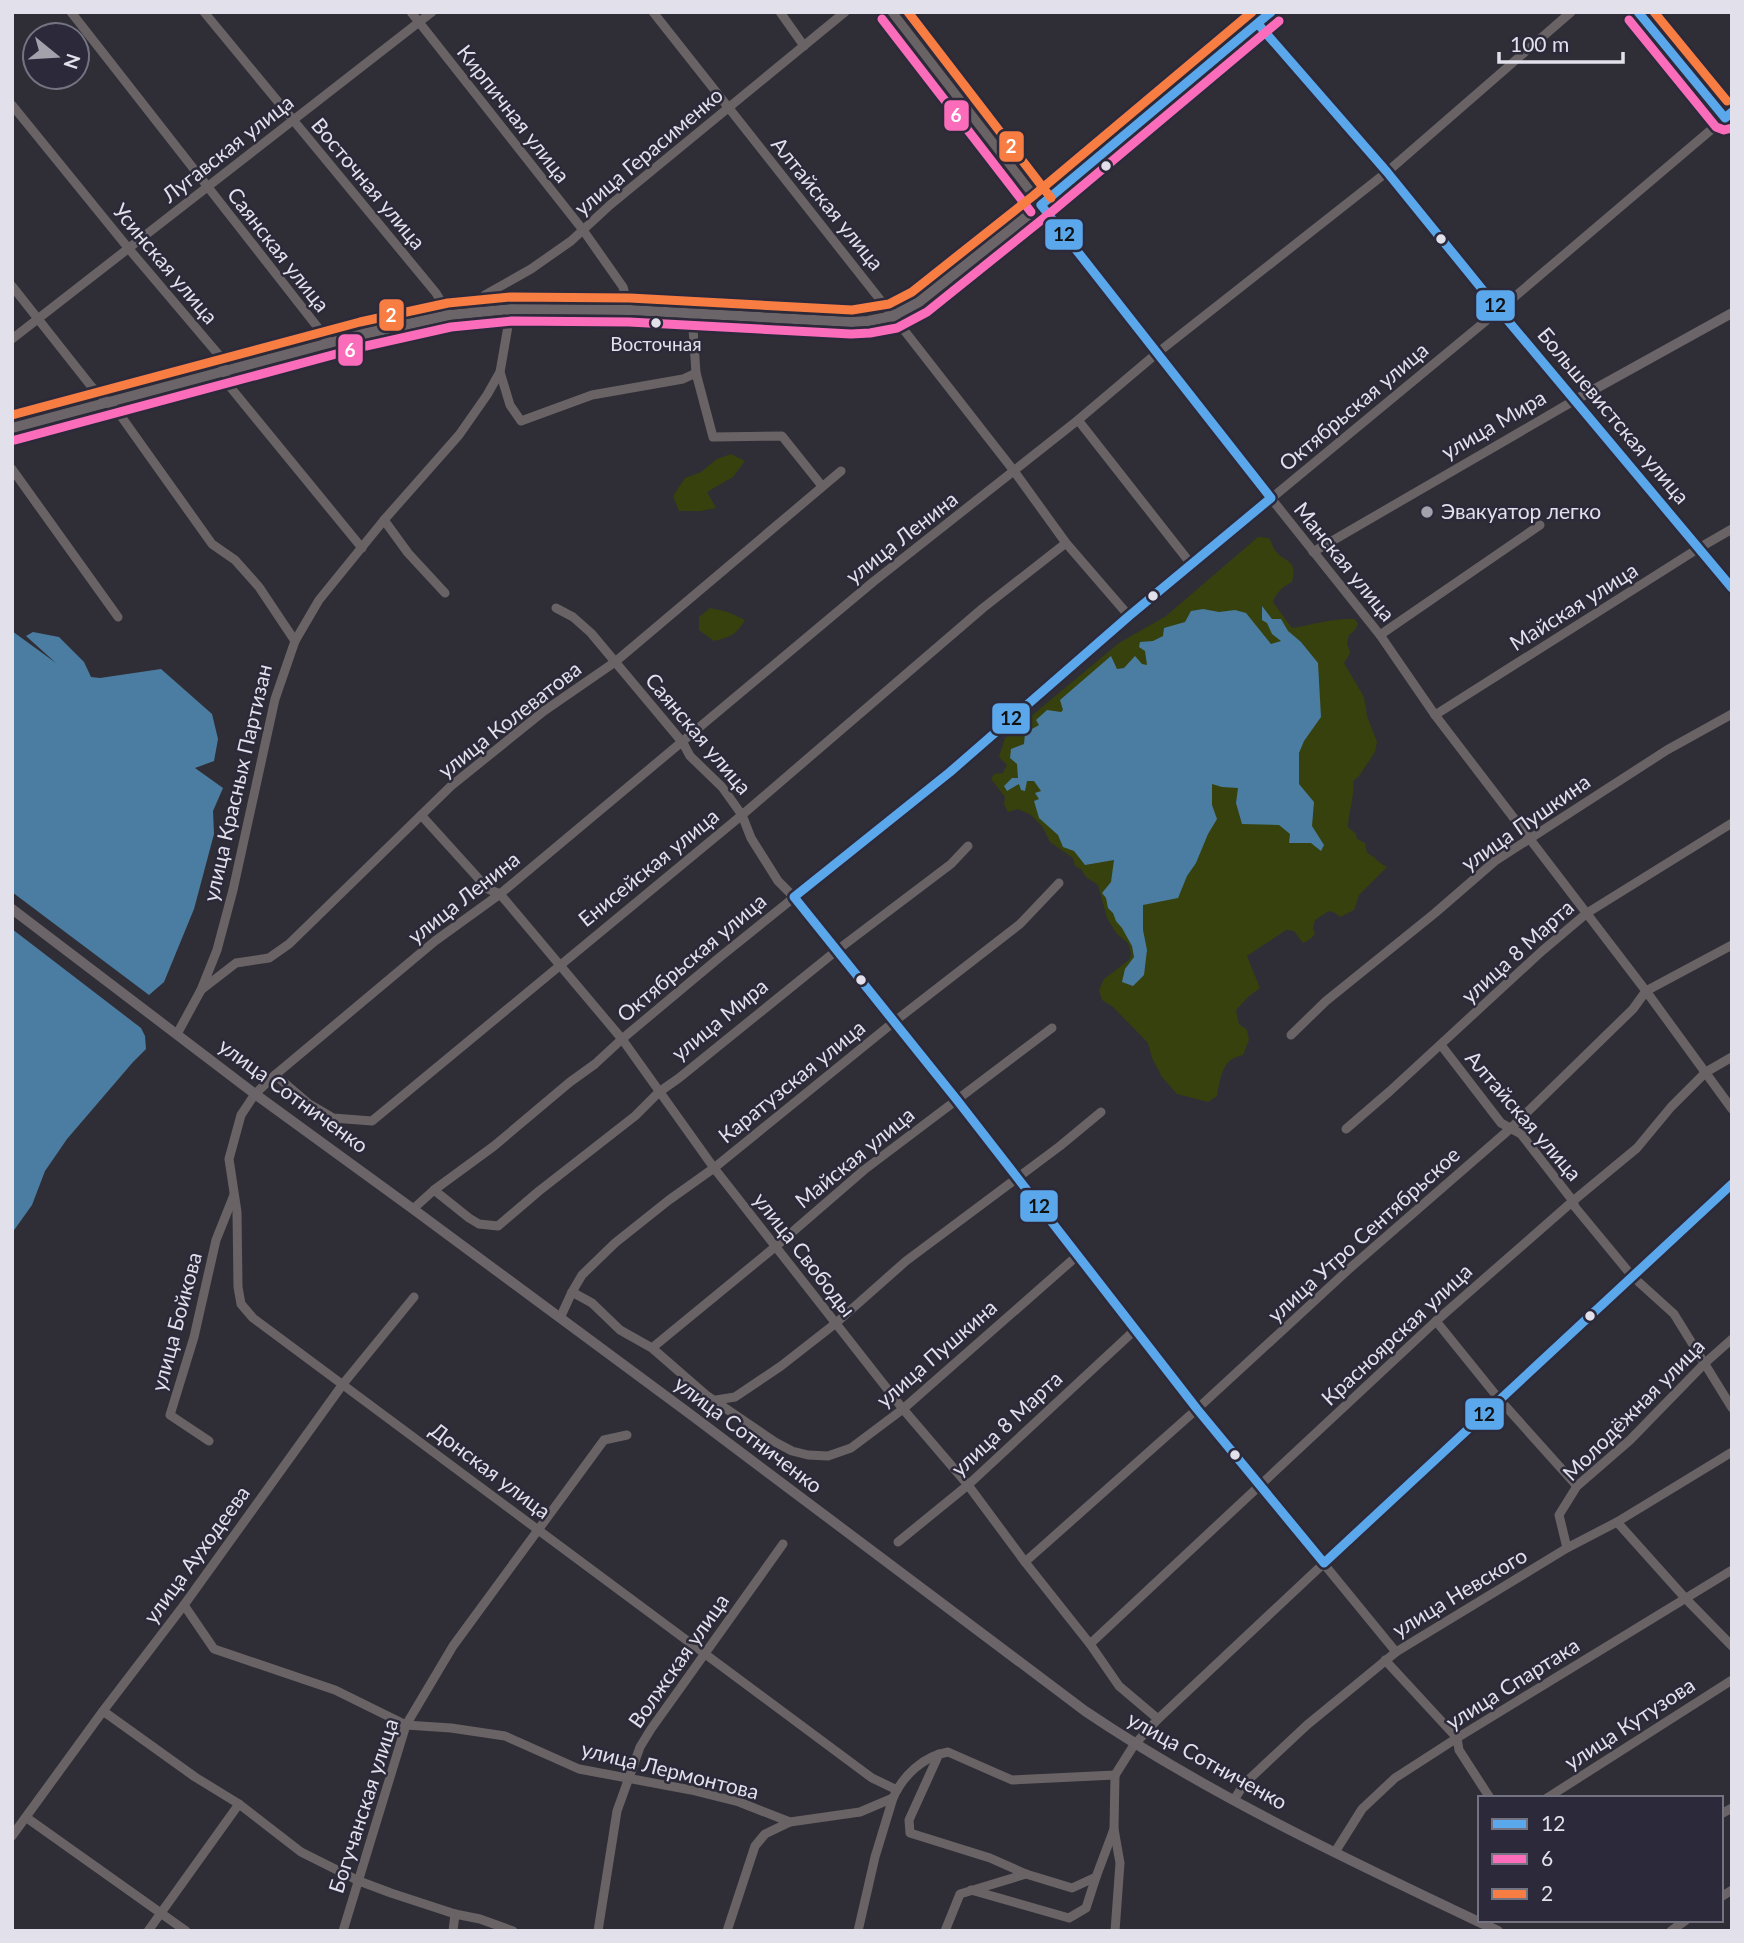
<svg xmlns="http://www.w3.org/2000/svg" width="1744" height="1943" viewBox="0 0 1744 1943" font-family="Lato,sans-serif">
	<rect width="100%" height="100%" fill="#2f2e36"/>
	<g fill="#36410e">
		<path d="M 731,454 L 745,461 L 733,477 L 707,492 L 716,508 L 701,511 L 679,511 L 673,496 L 685,478 L 701,472 L 717,459 Z"/>
		<path d="M 1258,537 L 1269,538 C 1272,542 1272,545 1274,549 C 1283,563 1299,558 1292,582 C 1282,587 1277,592 1273,602 L 1292,628 C 1314,624 1333,618 1355,619 L 1358,624 L 1355,630 L 1349,635 L 1347,643 L 1350,653 L 1344,663 L 1364,697 L 1367,716 L 1377,742 L 1375,752 L 1359,776 L 1353,781 C 1355,798 1348,811 1348,827 L 1356,834 L 1357,839 L 1365,843 L 1367,853 C 1376,857 1377,862 1387,867 L 1359,895 L 1354,910 L 1340,917 L 1335,913 L 1329,911 L 1315,920 L 1313,928 L 1315,934 L 1310,939 L 1303,943 L 1294,931 L 1286,930 L 1247,956 L 1260,988 L 1248,997 L 1236,1010 L 1239,1024 L 1247,1030 L 1249,1040 L 1243,1055 C 1239,1056 1235,1057 1232,1059 C 1221,1066 1219,1085 1217,1096 L 1208,1102 L 1177,1094 L 1162,1077 L 1152,1058 L 1148,1043 L 1113,1007 L 1102,1000 L 1099,990 L 1104,979 L 1129,960 L 1131,953 L 1128,943 L 1117,934 L 1107,918 L 1098,885 L 1086,877 L 1081,869 L 1075,866 L 1073,858 L 1050,842 L 1042,826 L 1031,815 L 1018,809 L 1008,812 L 1004,804 L 1005,797 L 991,779 L 994,774 L 1003,773 L 1007,765 L 999,757 L 1005,738 L 1119,643 L 1166,616 Z"/>
		<path d="M 710,608 L 728,612 L 745,620 C 736,635 730,637 714,641 L 699,630 L 699,617 Z"/>
	</g>
	<g fill="#4b7da2">
		<path d="M 1262,606 L 1272,619 L 1281,619 L 1288,631 L 1301,642 L 1318,663 L 1321,717 L 1304,741 L 1299,753 L 1299,784 L 1314,802 L 1312,826 L 1324,845 L 1321,851 L 1311,843 L 1289,843 L 1290,834 L 1279,825 L 1242,824 L 1236,803 L 1238,788 L 1222,787 L 1212,784 L 1212,805 L 1217,819 L 1208,834 L 1196,863 L 1187,876 L 1178,898 L 1143,905 L 1143,930 L 1147,950 L 1144,975 L 1133,986 L 1122,982 L 1125,969 L 1134,957 L 1132,946 L 1122,928 L 1116,921 L 1113,913 L 1108,908 L 1106,898 L 1102,893 L 1111,882 L 1114,860 L 1085,865 L 1074,851 L 1063,847 L 1058,835 L 1039,818 L 1034,801 L 1039,799 L 1035,793 L 1041,791 L 1034,781 L 1027,781 L 1025,791 L 1021,790 L 1019,784 L 1007,791 L 1004,786 L 1012,778 L 1018,778 L 1017,764 L 1010,758 L 1011,749 L 1024,744 L 1025,733 L 1039,725 L 1036,720 L 1047,710 L 1061,712 L 1063,710 L 1060,700 L 1111,656 L 1117,669 L 1124,668 L 1135,656 L 1142,664 L 1147,665 L 1145,651 L 1139,647 L 1140,642 L 1153,641 L 1163,636 L 1164,628 L 1185,622 L 1191,611 L 1203,609 L 1219,612 L 1235,610 L 1246,613 L 1271,644 L 1281,641 L 1272,634 L 1267,623 L 1262,620 Z"/>
		<path d="M 12,631 L 56,663 L 26,636 L 33,632 L 59,637 L 84,662 L 91,677 L 100,678 L 161,669 L 212,714 L 218,739 L 214,761 L 195,768 L 223,788 L 213,811 L 214,834 L 194,909 L 164,982 L 149,995 L 12,892 Z"/>
		<path d="M 12,929 L 141,1028 L 145,1036 L 146,1049 L 133,1062 L 67,1139 L 45,1171 L 32,1205 L 12,1233 Z"/>
	</g>
	<g fill="none" stroke-linecap="round" stroke-linejoin="round">
		<g stroke="#6a6366" stroke-width="9">
			<path d="M 71,12 L 330,343"/>
			<path d="M 204,12 L 436,293 L 449,315"/>
			<path d="M 411,12 L 583,230 L 623,287 L 629,310"/>
			<path d="M 653,12 L 893,316 L 1014,471 L 1066,543 L 1129,616"/>
			<path d="M 780,12 L 804,46"/>
			<path d="M 892,12 L 1156,354 L 1380,635 L 1435,715 L 1646,991 L 1732,1109"/>
			<path d="M 1638,12 L 1732,126"/>
			<path d="M 12,105 L 129,249 L 218,354 L 231,388 L 362,548"/>
			<path d="M 12,286 L 91,386 L 118,412 L 212,544 L 235,560 L 259,587 L 295,641"/>
			<path d="M 472,312 L 485,295 L 531,269 L 571,241 L 610,205 L 845,12"/>
			<path d="M 692,314 L 696,373 L 713,437 L 782,436 L 822,486"/>
			<path d="M 12,339 L 432,12"/>
			<path d="M 500,372 L 510,405 L 521,421 L 592,395 L 683,379 L 696,373"/>
			<path d="M 1078,420 L 1191,564"/>
			<path d="M 12,469 L 118,617"/>
			<path d="M 384,520 L 408,553 L 445,593"/>
			<path d="M 1313,552 L 1575,400 L 1732,588"/>
			<path d="M 556,608 L 573,617 L 591,633 L 683,743 L 690,756 L 722,787 L 742,815 L 751,838 L 778,881 L 794,897 L 836,951 L 957,1100 L 1197,1409 L 1396,1652"/>
			<path d="M 1380,635 L 1540,525"/>
			<path d="M 1435,715 L 1699,548 L 1732,529"/>
			<path d="M 421,815 L 488,889 L 500,894 L 622,1039 L 714,1168 L 903,1409 L 968,1485 L 1025,1562 L 1090,1644 L 1119,1686 L 1158,1719"/>
			<path d="M 201,990 L 236,963 L 269,958 L 289,944 L 451,786 L 544,711 L 615,662 L 841,471"/>
			<path d="M 177,1034 L 201,990 L 217,950 L 233,890 L 275,699 L 295,641 L 319,600 L 384,520 L 459,435 L 487,395 L 500,372 L 511,309"/>
			<path d="M 1291,1035 L 1326,1001 L 1435,913 L 1495,861 L 1667,750 L 1732,714"/>
			<path d="M 1441,1045 L 1501,1123 L 1521,1134 L 1573,1201 L 1575,1207 L 1632,1276 L 1674,1314 L 1732,1408"/>
			<path d="M 275,1075 L 309,1104 L 333,1118 L 372,1121 L 742,815 L 983,608 L 1066,543"/>
			<path d="M 1346,1129 L 1390,1091 L 1542,951 L 1587,913 L 1732,823"/>
			<path d="M 434,1190 L 469,1218 L 479,1224 L 498,1226 L 539,1191 L 635,1116 L 659,1092 L 679,1078 L 836,951 L 951,864 L 968,846"/>
			<path d="M 413,1209 L 434,1190 L 494,1146 L 570,1082 L 595,1064 L 622,1039 L 720,957 L 950,772 L 1129,616 L 1499,310 L 1732,112"/>
			<path d="M 572,1292 L 592,1303 L 620,1330 L 652,1348 L 706,1395 L 775,1442 L 792,1451 L 808,1455 L 828,1456 L 851,1448 L 903,1409 L 1077,1256"/>
			<path d="M 560,1318 L 572,1292 L 582,1275 L 615,1243 L 669,1200 L 714,1168 L 895,1021 L 1020,924 L 1059,883"/>
			<path d="M 1436,1321 L 1499,1399 L 1577,1486"/>
			<path d="M 652,1348 L 775,1247 L 864,1170 L 1052,1028"/>
			<path d="M 716,1400 L 735,1397 L 781,1366 L 836,1323 L 906,1261 L 1060,1146 L 1101,1112"/>
			<path d="M 209,1441 L 170,1415 L 194,1337 L 216,1240 L 234,1195"/>
			<path d="M 1617,1522 L 1686,1599 L 1732,1646"/>
			<path d="M 898,1542 L 968,1485 L 1136,1329"/>
			<path d="M 1567,1548 L 1559,1515 L 1577,1486 L 1630,1440 L 1705,1363 L 1732,1339"/>
			<path d="M 1025,1562 L 1197,1409 L 1349,1269 L 1511,1128 L 1633,1009 L 1646,991 L 1732,945"/>
			<path d="M 184,1605 L 214,1649 L 335,1690 L 406,1725 L 451,1728 L 505,1736 L 579,1769 L 691,1790 L 739,1802 L 790,1822 L 860,1812 L 893,1798"/>
			<path d="M 1090,1644 L 1436,1321 L 1573,1201 L 1637,1148 L 1671,1107 L 1706,1072 L 1732,1057"/>
			<path d="M 1385,1660 L 1457,1738 L 1459,1750 L 1490,1798"/>
			<path d="M 103,1711 L 195,1777 L 239,1804 L 301,1852 L 359,1881 L 391,1893 L 455,1914 L 480,1919 L 513,1931"/>
			<path d="M 939,1754 L 909,1820 L 910,1833 L 990,1858 L 1026,1874 L 1072,1888 L 1096,1877 L 1114,1829"/>
			<path d="M 1115,1775 L 1114,1829 L 1120,1863 L 1115,1931"/>
			<path d="M 897,1790 L 872,1778 L 253,1318 L 241,1304 L 238,1287 L 237,1212 L 229,1159 L 241,1115 L 255,1094 L 275,1075 L 435,941 L 500,894 L 873,582 L 1078,420 L 1156,354 L 1387,172 L 1571,12"/>
			<path d="M 1547,1798 L 1732,1680"/>
			<path d="M 1234,1800 L 1244,1784 L 1307,1725 L 1396,1652 L 1567,1548 L 1617,1522 L 1732,1452"/>
			<path d="M 1721,1814 L 1732,1808"/>
			<path d="M 27,1818 L 186,1931"/>
			<path d="M 12,1836 L 103,1711 L 184,1605 L 343,1384 L 414,1297"/>
			<path d="M 1335,1852 L 1362,1809 L 1395,1778 L 1457,1738 L 1732,1570"/>
			<path d="M 971,1890 L 1069,1918 L 1086,1908 L 1096,1877"/>
			<path d="M 1721,1897 L 1732,1890"/>
			<path d="M 148,1931 L 239,1804"/>
			<path d="M 343,1931 L 406,1725 L 453,1646 L 604,1440 L 627,1435"/>
			<path d="M 453,1931 L 455,1914"/>
			<path d="M 598,1931 L 617,1811 L 640,1747 L 651,1729 L 783,1544"/>
			<path d="M 727,1931 L 755,1846 L 765,1834 L 790,1822"/>
			<path d="M 858,1931 L 875,1857 L 893,1798 C 903,1775 924,1756 948,1752 L 1012,1780 L 1115,1775 L 1134,1745 L 1158,1719 L 1499,1399 L 1732,1184"/>
			<path d="M 945,1931 L 960,1894 L 1026,1874"/>
			<path d="M 1671,1931 L 1686,1920"/>
		</g>
		<g stroke="#6b6469" stroke-width="10">
			<path d="M 1249,12 L 1387,172 L 1499,310 L 1575,400 L 1732,313"/>
			<path d="M 12,428 L 363,334 L 449,315 L 511,309 L 629,310 L 852,322 L 868,321 L 893,316 L 919,302 L 1041,205 L 1271,12"/>
			<path d="M 12,909 L 255,1094 L 413,1209 L 690,1414 L 1085,1711 C 1214,1798 1357,1864 1498,1931"/>
		</g>
		<g stroke="#2c2a3a" stroke-width="14">
			<g id="bus-1">
				<path d="M 1271,12 L 1041,205 L 1271,498 L 1129,616 L 950,772 L 794,897 L 957,1100 L 1197,1409 L 1324,1563 L 1732,1184"/>
				<path d="M 1638,12 L 1725,118 L 1732,112"/>
				<path d="M 1258,24 L 1387,172 L 1499,310 L 1732,588"/>
			</g>
		</g>
		<g stroke="#2c2a3a" stroke-width="14">
			<g id="bus-2">
				<path d="M 882,19 L 1031,212"/>
				<path d="M 1629,20 L 1716,127 L 1724,130 L 1732,128"/>
				<path d="M 15,440 L 366,346 L 451,327 L 512,321 L 629,322 L 851,334 L 870,333 L 897,328 L 927,312 L 1049,214 L 1279,21"/>
			</g>
		</g>
		<g stroke="#2c2a3a" stroke-width="14">
			<g id="bus-3">
				<path d="M 908,12 L 1051,198"/>
				<path d="M 1654,12 L 1727,101"/>
				<path d="M 12,415 L 360,322 L 448,303 L 511,297 L 630,298 L 852,310 L 889,304 L 912,292 L 1033,196 L 1252,12"/>
			</g>
		</g>
		<use href="#bus-1" stroke="#5aa8eb" stroke-width="9"/>
		<use href="#bus-2" stroke="#fb6dba" stroke-width="9"/>
		<use href="#bus-3" stroke="#f77d43" stroke-width="9"/>
	</g>
	<g fill="#e1e0eb" stroke="#2c2a3a" stroke-width="2.5">
		<circle cx="1106" cy="166" r="6"/>
		<circle cx="1441" cy="239" r="6"/>
		<circle cx="656" cy="323" r="6"/>
		<circle cx="1153" cy="596" r="6"/>
		<circle cx="861" cy="980" r="6"/>
		<circle cx="1590" cy="1316" r="6"/>
		<circle cx="1235" cy="1455" r="6"/>
	</g>
	<circle fill="#a3a2ac" stroke="#2c2a3a" stroke-width="2.5" cx="1427" cy="512" r="7"/>
	<g text-anchor="middle" stroke-width="5" stroke-linejoin="round" paint-order="stroke">
		<g font-size="19" fill="#e1e0eb" stroke="#2c2a3a">
			<text x="656" y="351">Восточная</text>
		</g>
		<g font-size="21" fill="#e1e0eb" stroke="#2c2a3a">
			<text transform="translate(513 114) rotate(52)" y="7">Кирпичная улица</text>
			<text transform="translate(228 149) rotate(-38)" y="7">Лугавская улица</text>
			<text transform="translate(649 152) rotate(-40)" y="7">улица Герасименко</text>
			<text transform="translate(368 184) rotate(50)" y="7">Восточная улица</text>
			<text transform="translate(827 204) rotate(51)" y="7">Алтайская улица</text>
			<text transform="translate(278 250) rotate(52)" y="7">Саянская улица</text>
			<text transform="translate(165 264) rotate(50)" y="7">Усинская улица</text>
			<text transform="translate(1354 407) rotate(-40)" y="7">Октябрьская улица</text>
			<text transform="translate(1613 416) rotate(50)" y="7">Большевистская улица</text>
			<text transform="translate(1494 425) rotate(-30)" y="7">улица Мира</text>
			<text transform="translate(902 538) rotate(-38)" y="7">улица Ленина</text>
			<text transform="translate(1344 562) rotate(51)" y="7">Манская улица</text>
			<text transform="translate(1574 607) rotate(-32)" y="7">Майская улица</text>
			<text transform="translate(510 720) rotate(-38)" y="7">улица Колеватова</text>
			<text transform="translate(698 734) rotate(50)" y="7">Саянская улица</text>
			<text transform="translate(238 783) rotate(-77)" y="7">улица Красных Партизан</text>
			<text transform="translate(1526 823) rotate(-35)" y="7">улица Пушкина</text>
			<text transform="translate(649 868) rotate(-39)" y="7">Енисейская улица</text>
			<text transform="translate(464 898) rotate(-38)" y="7">улица Ленина</text>
			<text transform="translate(1518 952) rotate(-42)" y="7">улица 8 Марта</text>
			<text transform="translate(692 958) rotate(-40)" y="7">Октябрьская улица</text>
			<text transform="translate(720 1020) rotate(-39)" y="7">улица Мира</text>
			<text transform="translate(792 1082) rotate(-39)" y="7">Каратузская улица</text>
			<text transform="translate(293 1096) rotate(36)" y="7">улица Сотниченко</text>
			<text transform="translate(1523 1116) rotate(49)" y="7">Алтайская улица</text>
			<text transform="translate(855 1158) rotate(-39)" y="7">Майская улица</text>
			<text transform="translate(1364 1235) rotate(-42)" y="7">улица Утро Сентябрьское</text>
			<text transform="translate(804 1255) rotate(52)" y="7">улица Свободы</text>
			<text transform="translate(177 1322) rotate(-75)" y="7">улица Бойкова</text>
			<text transform="translate(1397 1335) rotate(-43)" y="7">Красноярская улица</text>
			<text transform="translate(937 1354) rotate(-41)" y="7">улица Пушкина</text>
			<text transform="translate(1634 1410) rotate(-45)" y="7">Молодёжная улица</text>
			<text transform="translate(1007 1424) rotate(-43)" y="7">улица 8 Марта</text>
			<text transform="translate(748 1435) rotate(37)" y="7">улица Сотниченко</text>
			<text transform="translate(490 1471) rotate(37)" y="7">Донская улица</text>
			<text transform="translate(197 1555) rotate(-54)" y="7">улица Ауходеева</text>
			<text transform="translate(1460 1593) rotate(-31)" y="7">улица Невского</text>
			<text transform="translate(679 1661) rotate(-55)" y="7">Волжская улица</text>
			<text transform="translate(1513 1684) rotate(-32)" y="7">улица Спартака</text>
			<text transform="translate(1630 1724) rotate(-33)" y="7">улица Кутузова</text>
			<text transform="translate(1207 1761) rotate(29)" y="7">улица Сотниченко</text>
			<text transform="translate(670 1771) rotate(14)" y="7">улица Лермонтова</text>
			<text transform="translate(364 1806) rotate(-72)" y="7">Богучанская улица</text>
		</g>
		<g font-size="21" fill="#e1e0eb" stroke="#2c2a3a" text-anchor="start">
			<text x="1441" y="519">Эвакуатор легко</text>
		</g>
	</g>
	<g stroke="#2c2a3a" stroke-width="2.5">
		<rect x="943" y="99" width="27" height="33" rx="7" fill="#fb6dba"/>
		<rect x="998" y="130" width="27" height="33" rx="7" fill="#f77d43"/>
		<rect x="1044" y="218" width="40" height="33" rx="7" fill="#5aa8eb"/>
		<rect x="1475" y="289" width="41" height="33" rx="7" fill="#5aa8eb"/>
		<rect x="378" y="298" width="27" height="34" rx="7" fill="#f77d43"/>
		<rect x="337" y="333" width="27" height="34" rx="7" fill="#fb6dba"/>
		<rect x="991" y="702" width="40" height="33" rx="7" fill="#5aa8eb"/>
		<rect x="1019" y="1189" width="40" height="34" rx="7" fill="#5aa8eb"/>
		<rect x="1464" y="1397" width="41" height="34" rx="7" fill="#5aa8eb"/>
	</g>
	<g font-size="19" text-anchor="middle" font-weight="bold" fill="#fff">
		<text x="956" y="122">6</text>
		<text x="1011" y="153">2</text>
		<text x="391" y="322">2</text>
		<text x="350" y="357">6</text>
	</g>
	<g font-size="19" text-anchor="middle" font-weight="bold" fill="#111">
		<text x="1064" y="241">12</text>
		<text x="1495" y="312">12</text>
		<text x="1011" y="725">12</text>
		<text x="1039" y="1213">12</text>
		<text x="1484" y="1421">12</text>
	</g>
	<rect width="1744" height="1943" fill="none" stroke="#e1e0eb" stroke-width="28"/>
	<rect x="1478" y="1796" width="245" height="126" fill="#2c2a3a" stroke="#747381" stroke-width="2"/>
	<rect x="1492" y="1819" width="35" height="10" fill="#5aa8eb" stroke="#747381" stroke-width="2"/>
	<text x="1541" y="1831" font-size="21" fill="#e1e0eb">12</text>
	<rect x="1492" y="1854" width="35" height="10" fill="#fb6dba" stroke="#747381" stroke-width="2"/>
	<text x="1541" y="1866" font-size="21" fill="#e1e0eb">6</text>
	<rect x="1492" y="1889" width="35" height="10" fill="#f77d43" stroke="#747381" stroke-width="2"/>
	<text x="1541" y="1901" font-size="21" fill="#e1e0eb">2</text>
	<g transform="translate(56 56) rotate(108)"><circle r="33" fill="#2c2a3a" stroke="#747381" stroke-width="2"/>
	<path d="M0-5L12 26L0 18L-12 26Z" fill="#a3a2ac"/>
	<text y="-10" font-size="19" font-weight="bold" text-anchor="middle" fill="#e1e0eb">N</text>
	</g>
	<path d="M1499 52v10h124v-10" fill="none" stroke="#e1e0eb" stroke-width="3.5"/>
	<text x="1510" y="52" font-size="21" fill="#e1e0eb" stroke="#2c2a3a" stroke-width="5" paint-order="stroke">100 m</text>
</svg>
